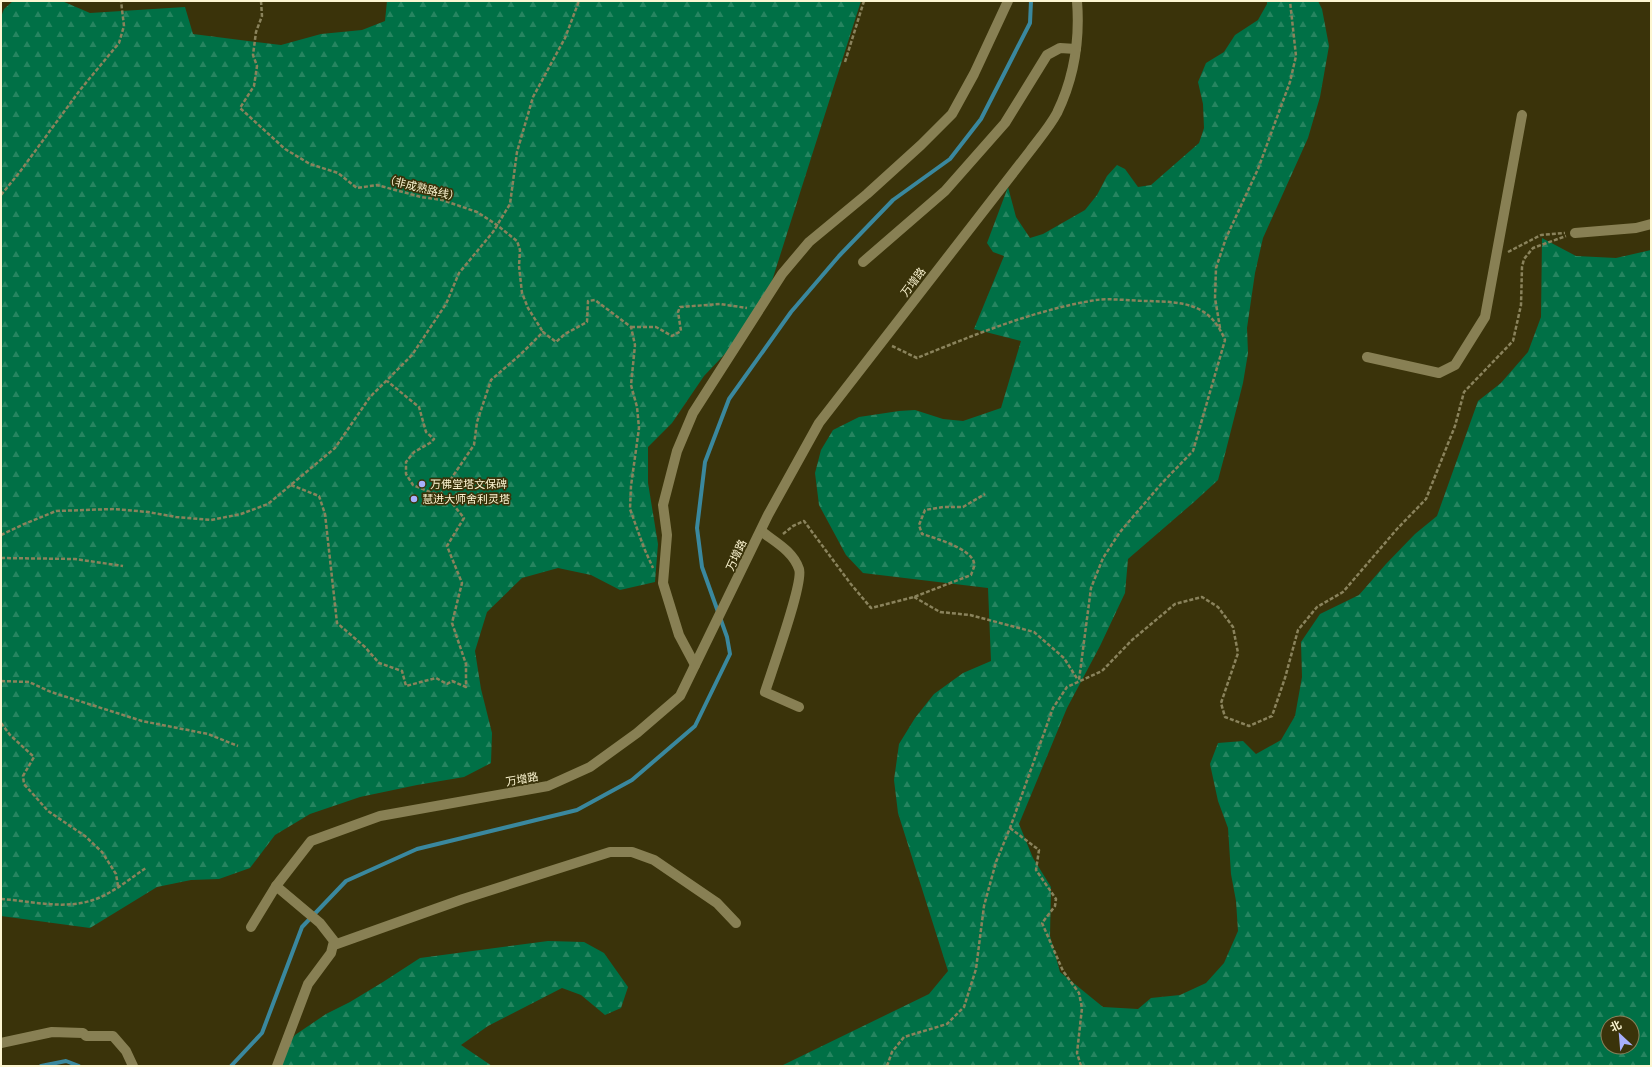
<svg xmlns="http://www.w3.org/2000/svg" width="1652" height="1067" viewBox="0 0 1652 1067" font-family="'IBM Plex Serif','Noto Sans SC',serif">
	<defs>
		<pattern id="forest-firs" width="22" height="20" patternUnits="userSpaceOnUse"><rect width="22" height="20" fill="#007046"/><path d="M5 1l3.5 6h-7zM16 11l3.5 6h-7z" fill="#268560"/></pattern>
	</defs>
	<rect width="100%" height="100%" fill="#3a330a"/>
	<g fill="url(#forest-firs)" fill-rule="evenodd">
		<path d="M 13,1 L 62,1 L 90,13 L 185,7 L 193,34 L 281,45 L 321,34 L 362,30 L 385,21 L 387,1 L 861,1 L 771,284 L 740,338 L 704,376 L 672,423 L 648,447 L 648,483 L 658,544 L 655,582 L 620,590 L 591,575 L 558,568 L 522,578 L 487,612 L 475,651 L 481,689 L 492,733 L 491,763 L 464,777 L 417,785 L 360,797 L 310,814 L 275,835 L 250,868 L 219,879 L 191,880 L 157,887 L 90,928 L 1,916 L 1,17 L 4,9 Z"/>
		<path d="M 1267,1 L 1318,1 L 1322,9 L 1329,46 L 1320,97 L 1308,138 L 1263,238 L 1255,273 L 1247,328 L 1248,353 L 1243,383 L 1225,454 L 1218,480 L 1194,502 L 1128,559 L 1125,593 L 1100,646 L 1067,708 L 1019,824 L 1033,858 L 1051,887 L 1050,936 L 1060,972 L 1103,1007 L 1138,1009 L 1151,998 L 1180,995 L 1206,983 L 1224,963 L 1238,931 L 1236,901 L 1231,874 L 1228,828 L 1218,801 L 1210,764 L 1218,743 L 1243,741 L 1256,754 L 1281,740 L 1295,716 L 1302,677 L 1301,642 L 1320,614 L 1359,595 L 1386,564 L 1415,534 L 1437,516 L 1478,401 L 1501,383 L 1528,352 L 1541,317 L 1542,238 L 1576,256 L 1616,258 L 1651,250 L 1651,1066 L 781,1066 L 929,994 L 948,971 L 898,813 L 894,780 L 899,744 L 915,718 L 934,694 L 963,673 L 991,661 L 988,588 L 863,573 L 846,555 L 819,505 L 815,473 L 821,450 L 833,430 L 859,417 L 899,411 L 915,410 L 943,419 L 963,421 L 1001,408 L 1021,341 L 974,329 L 1004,256 L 993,252 L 987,243 L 1008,187 L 1016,217 L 1030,238 L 1043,234 L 1085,210 L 1097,195 L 1107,176 L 1117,165 L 1125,169 L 1138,187 L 1151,185 L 1199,143 L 1204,128 L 1203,104 L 1198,82 L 1206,63 L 1224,52 L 1235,35 L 1258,20 L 1267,4 ZM 1608,1023 L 1632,1023 L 1632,1047 L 1608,1047 Z"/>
		<path d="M 548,941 L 584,942 L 604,953 L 628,987 L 621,1008 L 605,1015 L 581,995 L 562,988 L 488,1026 L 461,1045 L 492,1066 L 273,1066 L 295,1035 L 326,1014 L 350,1002 L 383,982 L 420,958 Z"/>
	</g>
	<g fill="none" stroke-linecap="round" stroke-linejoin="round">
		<g stroke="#3a889e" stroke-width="4">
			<path d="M 41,1066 L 66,1061 L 79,1066"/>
			<path d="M 231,1066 L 262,1033 L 302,927 L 346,881 L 417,849 L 577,810 L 632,780 L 695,726 L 730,654 L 727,637 L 702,567 L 697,528 L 705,462 L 729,399 L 791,312 L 839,256 L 893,200 L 950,159 L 981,119 L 1030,23 L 1031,1"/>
		</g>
		<g stroke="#8a835c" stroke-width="2.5" stroke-dasharray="4 2" stroke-linecap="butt">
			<path d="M 261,1 L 262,16 L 256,32 L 253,55 L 257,66 L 254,86 L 240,108 L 285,149 L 310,164 L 338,173 L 357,188 L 377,185 L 421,197 L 442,200 L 477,212 L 497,225 L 517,241 L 520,250 L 519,266 L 522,293 L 528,308 L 543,332"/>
			<path d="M 845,62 L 864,1"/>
			<path d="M 1,195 L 19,173 L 80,90 L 119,43 L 124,26 L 121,1"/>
			<path d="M 1508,252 L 1541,235 L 1565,233"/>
			<path d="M 631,327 L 656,327 L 672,336 L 681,331 L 678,312 L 680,307 L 720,304 L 747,308"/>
			<path d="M 1220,328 L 1215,298 L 1216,268 L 1226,238 L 1258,169 L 1290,82 L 1296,56 L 1290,1"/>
			<path d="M 892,346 L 917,358 C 974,335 1034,310 1096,300 C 1111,298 1132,301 1148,301 C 1183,302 1210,303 1225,340 L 1193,451 L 1162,483 L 1120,532 L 1103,558 L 1091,588 L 1079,680"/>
			<path d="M 291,485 L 319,496 L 325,514 L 337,623 L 365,647 L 379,663 L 402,671 L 406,686 L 436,678 L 447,684 L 452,681 L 466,687 L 466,664 L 452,623 L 462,583 L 447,546 L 464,518 L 447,497 L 430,492 L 413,485 L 406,474 L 406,462 L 414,452 L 430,443 L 434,439 L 426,432 L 419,407 L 387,381"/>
			<path d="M 440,495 L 474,445 L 477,422 L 491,380 L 521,354 L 543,332 L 556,342 L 565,334 L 587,322 L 588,301 L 595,300 L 631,327 L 635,345 L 631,385 L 637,407 L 639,428 L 631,486 L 630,509 L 644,548 L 653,568"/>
			<path d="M 783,534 L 793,526 L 804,521 L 850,583 L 871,608 L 914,597 L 971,575 C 972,572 975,566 974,563 C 972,549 935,538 922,534 L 919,525 L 925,510 L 943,507 L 963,507 L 985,494"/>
			<path d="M 1,535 L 22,525 L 56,511 L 114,509 L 148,512 L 176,517 L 211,520 L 241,514 L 268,504 L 335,448 L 370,397 L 412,355 L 446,304 L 459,273 L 493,232 L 510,204 L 517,152 L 533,97 L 565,38 L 579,1"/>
			<path d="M 1,558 L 75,559 L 123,566"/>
			<path d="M 914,597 L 940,612 L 970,615 L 1034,632 L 1064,658 L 1078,680"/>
			<path d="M 1,681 L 29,682 L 51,692 L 142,721 L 208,734 L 238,746"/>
			<path d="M 1,723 L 10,735 L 34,757 L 23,776 L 24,784 L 48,811 L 85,836 L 102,852 L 116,874 L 118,886"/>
			<path d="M 1010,828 L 1039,850 L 1036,870 L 1056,899 L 1055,906 L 1042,923 L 1063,971 L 1079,993 L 1082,1008 L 1077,1053 L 1081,1066"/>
			<path d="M 1,899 C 31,901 64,910 93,900 C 112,894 129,879 146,868"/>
			<path d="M 887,1066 L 892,1052 L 904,1037 L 947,1024 L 964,1007 L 976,969 L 984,906 L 996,862 L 1010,828 L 1053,708 L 1067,687 L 1102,671 L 1132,640 L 1175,604 L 1202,597 L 1218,607 L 1233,627 L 1238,653 L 1221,703 L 1225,717 L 1249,726 L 1272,716 L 1285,678 L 1298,630 L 1317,607 L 1343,592 L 1397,529 L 1426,499 L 1455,426 L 1464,392 L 1513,341 L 1521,305 L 1522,267 L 1524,259 L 1533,248 L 1566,236"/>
		</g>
		<g stroke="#888054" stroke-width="10">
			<path d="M 1575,233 L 1636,228 L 1651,224"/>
			<path d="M 863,262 L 945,191 L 1005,123 L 1047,55 L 1060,48 L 1076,49"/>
			<path d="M 1367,357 L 1439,373 L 1455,365 L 1485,317 L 1522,115"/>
			<path d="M 761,531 C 775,542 793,551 799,569 C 804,582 771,673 765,692 L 799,707"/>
			<path d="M 695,665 L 679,635 L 663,583 L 667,535 L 663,505 L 677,451 L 693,413 L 782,274 L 809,242 L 867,194 L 921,145 L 952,114 L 974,74 L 1008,1"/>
			<path d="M 276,886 L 320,923 L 334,941 L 331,953 L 308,984 L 277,1066"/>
			<path d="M 251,927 L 276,886 L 311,841 L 380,816 L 548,786 L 590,767 L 637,733 L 680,696 L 768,515 L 819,423 L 1030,151 C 1039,139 1050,126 1057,113 C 1074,78 1080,39 1077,1"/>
			<path d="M 334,945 L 463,899 L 610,852 L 632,852 L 654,860 L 717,903 L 736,923"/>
			<path d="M 1,1043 L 52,1032 L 83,1033 L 86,1036 L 113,1036 L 126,1051 L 133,1066"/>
		</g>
	</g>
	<g fill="#a8b0fc" stroke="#3a330a" stroke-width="1.5">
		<circle cx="422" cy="484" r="4"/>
		<circle cx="414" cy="499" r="4"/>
	</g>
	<g text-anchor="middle" stroke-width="3.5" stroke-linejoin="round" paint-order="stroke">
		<g font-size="11" fill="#fdf6d2" stroke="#3a330a">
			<text transform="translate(422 188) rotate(14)" y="4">（非成熟路线）</text>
			<text transform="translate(913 282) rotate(-53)" y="4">万增路</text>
			<text transform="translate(736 555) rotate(-65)" y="4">万增路</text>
			<text transform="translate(522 779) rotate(-10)" y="4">万增路</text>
		</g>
		<g font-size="11" fill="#fdf6d2" stroke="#3a330a" text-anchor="start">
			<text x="430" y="488">万佛堂塔文保碑</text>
			<text x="422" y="503">慧进大师舍利灵塔</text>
		</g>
	</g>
	<rect width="1652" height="1067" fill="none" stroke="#fdf6d2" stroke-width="4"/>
	<g transform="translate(1620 1035) rotate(334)"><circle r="19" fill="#3a330a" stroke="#88815a"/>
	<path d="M0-3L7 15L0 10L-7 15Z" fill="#a8b0fc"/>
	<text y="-6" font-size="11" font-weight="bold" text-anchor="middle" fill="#fdf6d2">北</text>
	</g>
</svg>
